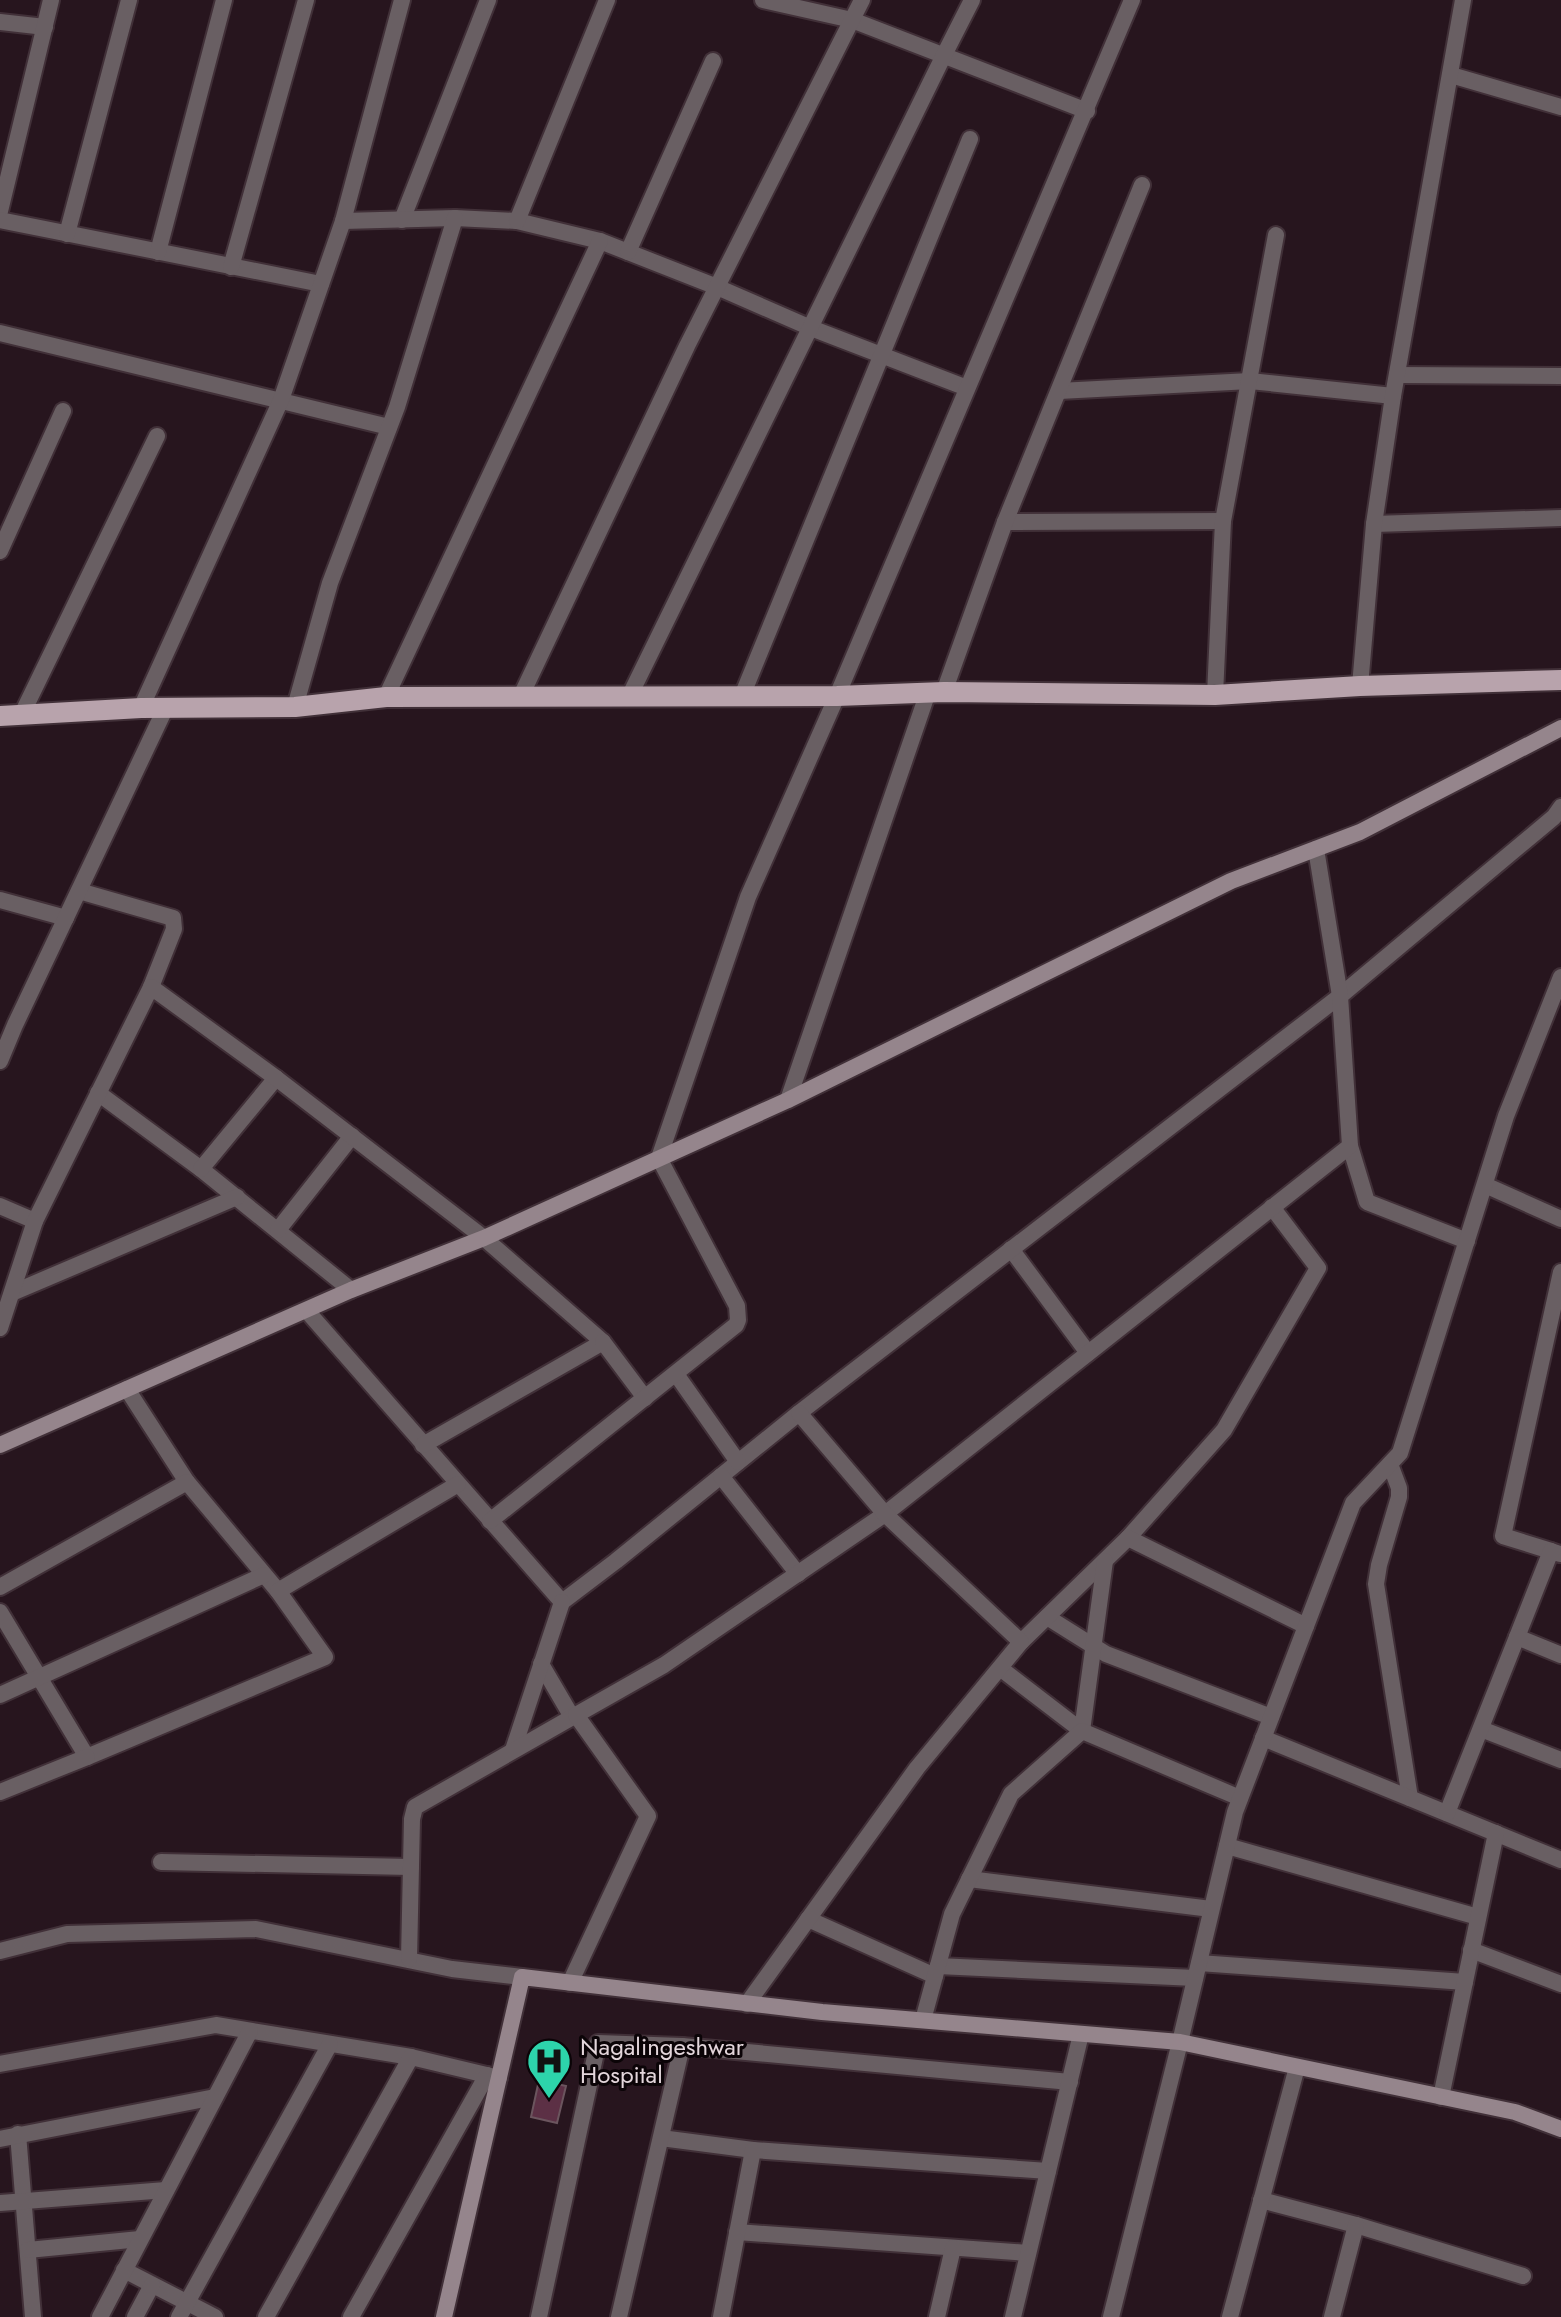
<svg xmlns="http://www.w3.org/2000/svg" width="1561" height="2317" viewBox="0 0 1561 2317" font-family="Jost,sans-serif">
	<rect width="100%" height="100%" fill="#27151e"/>
	<path fill="#5c3045" stroke="#6b555e" stroke-width="2" d="M 539,2080 L 566,2086 L 557,2123 L 531,2117 Z"/>
	<g fill="none" stroke-linecap="round" stroke-linejoin="round">
		<g stroke="#413038" stroke-width="20">
			<g id="street">
				<path d="M 763,0 L 852,20 L 1087,111"/>
				<path d="M 0,22 L 45,27"/>
				<path d="M 1451,75 L 1561,107"/>
				<path d="M 0,211 L 51,0"/>
				<path d="M 0,220 L 321,284"/>
				<path d="M 402,220 L 488,0"/>
				<path d="M 343,221 L 455,218 L 517,221 L 600,241 L 717,287 L 811,328 L 967,388"/>
				<path d="M 517,221 L 607,0"/>
				<path d="M 67,234 L 129,0"/>
				<path d="M 158,252 L 224,0"/>
				<path d="M 628,252 L 713,61"/>
				<path d="M 231,267 L 306,0"/>
				<path d="M 0,333 L 389,427"/>
				<path d="M 1397,375 L 1561,376"/>
				<path d="M 1059,391 L 1250,381 L 1393,396"/>
				<path d="M 1005,522 L 1223,521"/>
				<path d="M 1374,524 L 1561,518"/>
				<path d="M 0,551 L 63,411"/>
				<path d="M 1360,686 L 1374,524 L 1393,396 L 1463,0"/>
				<path d="M 944,692 L 1005,522 L 1142,185"/>
				<path d="M 1215,695 L 1223,521 L 1276,235"/>
				<path d="M 742,696 L 970,139"/>
				<path d="M 386,697 L 600,241"/>
				<path d="M 629,697 L 943,57 L 972,0"/>
				<path d="M 520,698 L 687,346 L 862,0"/>
				<path d="M 295,707 L 330,583 L 397,407 L 455,218"/>
				<path d="M 141,708 L 281,400 L 343,221 L 402,0"/>
				<path d="M 22,714 L 157,436"/>
				<path d="M 79,891 L 173,918 L 174,929 L 151,987"/>
				<path d="M 0,900 L 66,918"/>
				<path d="M 0,1061 L 15,1025 L 166,707"/>
				<path d="M 98,1093 L 201,1169 L 351,1290"/>
				<path d="M 788,1100 L 928,692"/>
				<path d="M 1350,1146 L 1367,1202 L 1467,1241"/>
				<path d="M 201,1169 L 276,1078"/>
				<path d="M 1485,1185 L 1561,1219"/>
				<path d="M 0,1206 L 35,1221"/>
				<path d="M 278,1230 L 352,1136"/>
				<path d="M 1011,1249 L 1088,1353"/>
				<path d="M 12,1293 L 237,1197"/>
				<path d="M 307,1311 L 562,1602 L 616,1561 L 799,1413 L 1340,996 L 1554,817 L 1561,807"/>
				<path d="M 0,1328 L 35,1221 L 151,987 L 276,1078 L 484,1238 L 603,1342 L 423,1445"/>
				<path d="M 603,1342 L 645,1398"/>
				<path d="M 676,1374 L 738,1462"/>
				<path d="M 127,1389 L 187,1482"/>
				<path d="M 1390,1464 L 1399,1488 L 1399,1497 L 1379,1565 L 1376,1584 L 1410,1798"/>
				<path d="M 721,1476 L 798,1574"/>
				<path d="M 490,1521 L 736,1325 L 738,1320 L 737,1306 L 659,1158 L 748,897 L 837,696 L 1132,0"/>
				<path d="M 1128,1538 L 1224,1430 L 1318,1268 L 1272,1207"/>
				<path d="M 1551,1551 L 1503,1536 L 1561,1272"/>
				<path d="M 0,1587 L 187,1482 L 278,1591"/>
				<path d="M 0,1612 L 87,1757 L 325,1657 L 278,1591 L 458,1484"/>
				<path d="M 1047,1617 L 1106,1654 L 1271,1717"/>
				<path d="M 1517,1637 L 1551,1551 L 1560,1554"/>
				<path d="M 1021,1642 L 1128,1538 L 1306,1626"/>
				<path d="M 541,1664 L 572,1717"/>
				<path d="M 1000,1668 L 1082,1731 L 1105,1561"/>
				<path d="M 0,1695 L 264,1575"/>
				<path d="M 1481,1729 L 1561,1760"/>
				<path d="M 1263,1738 L 1561,1860"/>
				<path d="M 513,1750 L 562,1602"/>
				<path d="M 0,1792 L 87,1757"/>
				<path d="M 1447,1813 L 1517,1637 L 1561,1655"/>
				<path d="M 1227,1846 L 1478,1917"/>
				<path d="M 161,1862 L 411,1867"/>
				<path d="M 969,1879 L 1211,1909"/>
				<path d="M 808,1919 L 935,1976"/>
				<path d="M 1471,1950 L 1561,1984"/>
				<path d="M 0,1951 L 67,1934 L 256,1929 L 452,1969 L 522,1977"/>
				<path d="M 409,1959 L 412,1819 L 415,1807 L 576,1715"/>
				<path d="M 1199,1963 L 1465,1982"/>
				<path d="M 938,1966 L 1195,1978"/>
				<path d="M 570,1983 L 648,1816 L 576,1715 L 664,1665 L 885,1514 L 1350,1146 L 1340,996 L 1316,849"/>
				<path d="M 747,2004 L 917,1768 L 1021,1642 L 885,1514 L 799,1413"/>
				<path d="M 923,2020 L 952,1914 L 1011,1794 L 1082,1731 L 1240,1798"/>
				<path d="M 0,2064 L 216,2025 L 411,2057"/>
				<path d="M 1441,2097 L 1496,1833"/>
				<path d="M 18,2134 L 33,2317"/>
				<path d="M 661,2138 L 753,2150"/>
				<path d="M 0,2139 L 215,2097"/>
				<path d="M 1261,2200 L 1356,2225 L 1523,2276"/>
				<path d="M 0,2203 L 166,2190"/>
				<path d="M 737,2232 L 1028,2253"/>
				<path d="M 28,2250 L 140,2239"/>
				<path d="M 124,2270 L 215,2317"/>
				<path d="M 100,2317 L 250,2031"/>
				<path d="M 135,2317 L 152,2285"/>
				<path d="M 179,2317 L 330,2044"/>
				<path d="M 266,2317 L 411,2057 L 499,2078"/>
				<path d="M 351,2317 L 487,2075"/>
				<path d="M 539,2317 L 598,2043 L 682,2046"/>
				<path d="M 619,2317 L 682,2046 L 1070,2082"/>
				<path d="M 721,2317 L 753,2150 L 1048,2171"/>
				<path d="M 937,2317 L 953,2248"/>
				<path d="M 1013,2317 L 1081,2034"/>
				<path d="M 1111,2317 L 1180,2042 L 1235,1812 L 1353,1503 L 1400,1453 L 1506,1116 L 1561,977"/>
				<path d="M 1230,2317 L 1297,2067"/>
				<path d="M 1332,2317 L 1356,2225"/>
			</g>
		</g>
		<g stroke="#413038" stroke-width="20">
			<g id="secondary">
				<path d="M 0,1445 L 351,1290 L 484,1238 L 788,1100 L 1231,881 L 1360,832 L 1561,728"/>
				<path d="M 444,2317 L 522,1977 L 822,2012 L 1180,2042 L 1515,2112 L 1561,2129"/>
			</g>
		</g>
		<g stroke="#413038" stroke-width="24">
			<path id="primary" d="M 0,716 L 141,708 L 295,707 L 386,697 L 837,696 L 944,692 L 1215,695 L 1360,686 L 1561,680"/>
		</g>
		<use href="#street" stroke="#695f63" stroke-width="16"/>
		<use href="#secondary" stroke="#95858c" stroke-width="16"/>
		<use href="#primary" stroke="#b8a3ac" stroke-width="20"/>
	</g>
	<defs>
		<g id="hospital-pin" transform="scale(2.3)"><path d="M0 17L-7.5 6A9.5 9.5 0 1 1 7.5 6Z" fill="#2dd4ab" stroke="#0b0407"/><path d="M-5-5h3v3.5h4V-5h3V5h-3V1.5h-4V5h-3Z" fill="#111"/></g>
	</defs>
	<g fill-rule="evenodd">
		<use href="#hospital-pin" x="549" y="2061"/>
	</g>
	<g text-anchor="middle" stroke-width="6" stroke-linejoin="round" paint-order="stroke">
		<g font-size="24" fill="#e3d6db" stroke="#0b0407" text-anchor="start">
			<text x="580" y="2055">Nagalingeshwar<tspan x="580" dy="28">Hospital</tspan></text>
		</g>
	</g>
</svg>
